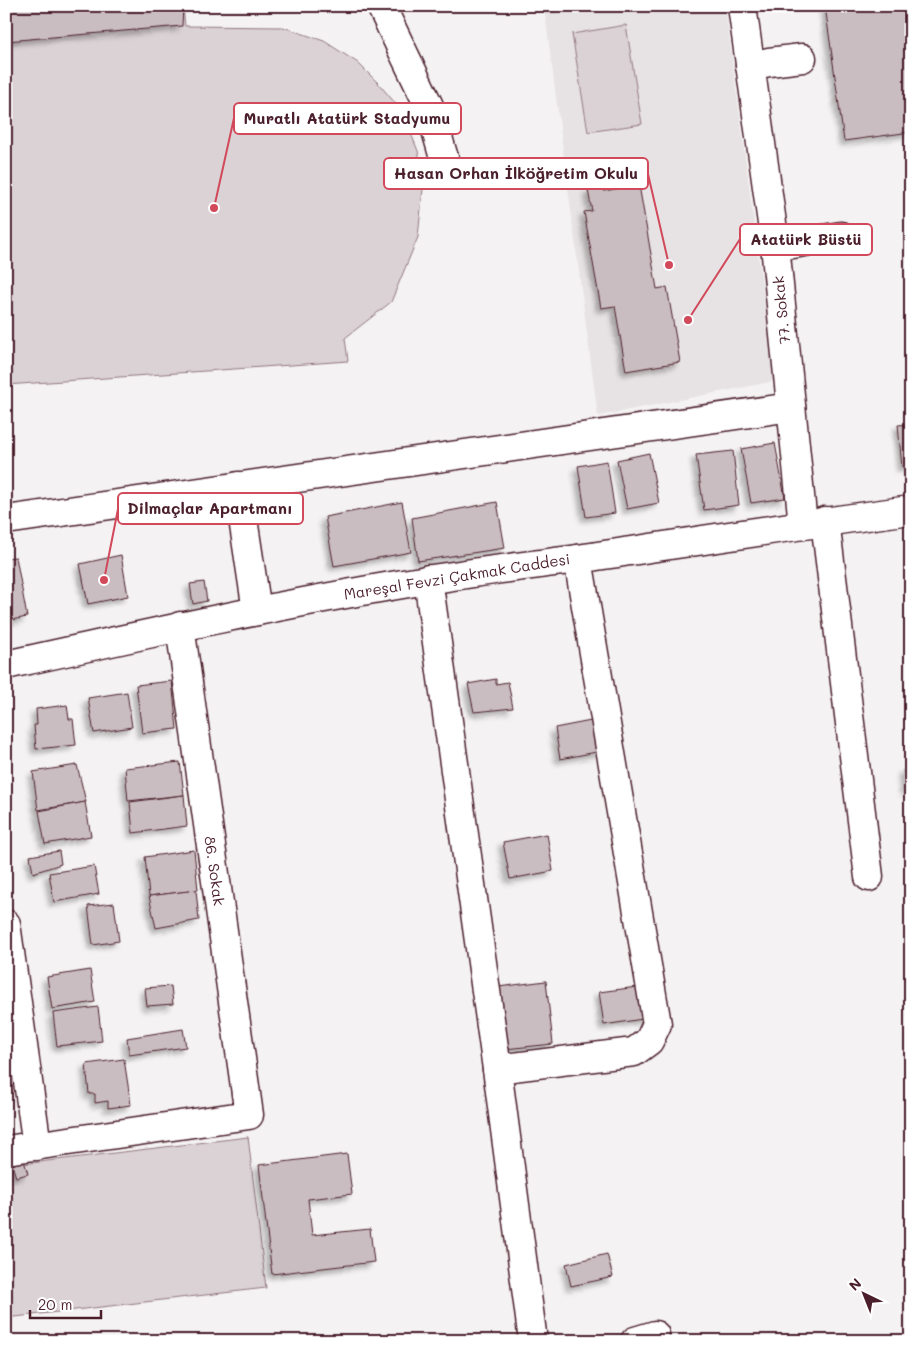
<svg xmlns="http://www.w3.org/2000/svg" width="917" height="1347" viewBox="0 0 917 1347" font-family="Mali,sans-serif">
	<defs>
		<filter id="shadow"><feDropShadow dx="-4.5" dy="4.5" stdDeviation="2.5" flood-color="#0004"/></filter>
	</defs>
	<rect width="100%" height="100%" fill="#f4f2f2"/>
	<filter id="ink" filterUnits="userSpaceOnUse"><feTurbulence type="fractalNoise" baseFrequency=".02" numOctaves="2"/><feDisplacementMap in="SourceGraphic" scale="10" xChannelSelector="R" yChannelSelector="G"/><feConvolveMatrix kernelMatrix="1 2 1 2 8 2 1 2 1" color-interpolation-filters="sRGB"/></filter>
	<g filter="url(#ink)">
		<path fill="#e7e2e3" d="M 617,6 L 725,6 L 775,381 L 598,416 L 545,13 Z"/>
		<g fill="#dbd2d5" stroke="#927880">
			<path d="M 6,6 L 183,6 L 185,26 L 283,27 L 324,41 L 358,63 L 378,83 L 402,111 L 418,151 L 424,179 L 418,237 L 391,302 L 345,338 L 348,361 L 6,385 Z"/>
			<path d="M 544,6 L 613,6 L 545,13 Z"/>
			<path d="M 626,25 L 642,124 L 588,132 L 572,34 Z"/>
			<path d="M 248,1137 L 266,1288 L 6,1318 L 6,1166 Z"/>
		</g>
		<g fill="#cabdc1" stroke="#4a1f2b" filter="url(#shadow)">
			<path d="M 6,6 L 183,6 L 182,26 L 6,41 Z"/>
			<path d="M 825,6 L 911,6 L 911,132 L 844,141 Z"/>
			<path d="M 639,185 L 657,289 L 667,287 L 680,362 L 626,371 L 615,306 L 601,308 L 584,212 L 592,211 L 588,190 L 603,187 L 604,191 Z"/>
			<path d="M 911,424 L 911,466 L 902,467 L 898,425 Z"/>
			<path d="M 775,443 L 785,498 L 751,503 L 741,449 Z"/>
			<path d="M 733,451 L 739,505 L 704,510 L 696,455 Z"/>
			<path d="M 649,453 L 659,503 L 627,509 L 617,460 Z"/>
			<path d="M 607,461 L 615,513 L 586,517 L 578,466 Z"/>
			<path d="M 402,502 L 411,552 L 334,566 L 325,517 Z"/>
			<path d="M 497,502 L 505,548 L 418,561 L 412,518 Z"/>
			<path d="M 121,555 L 128,596 L 88,604 L 80,564 Z"/>
			<path d="M 16,557 L 27,617 L 6,621 L 6,558 Z"/>
			<path d="M 204,582 L 207,601 L 193,604 L 190,584 Z"/>
			<path d="M 496,679 L 496,684 L 508,682 L 513,708 L 474,712 L 468,684 Z"/>
			<path d="M 172,681 L 177,729 L 142,733 L 136,685 Z"/>
			<path d="M 127,692 L 132,727 L 94,733 L 88,698 Z"/>
			<path d="M 67,705 L 69,719 L 73,719 L 76,745 L 36,749 L 34,725 L 37,725 L 36,709 Z"/>
			<path d="M 596,720 L 602,751 L 560,759 L 555,728 Z"/>
			<path d="M 180,762 L 184,795 L 128,801 L 125,768 Z"/>
			<path d="M 77,765 L 86,802 L 38,810 L 33,772 Z"/>
			<path d="M 911,769 L 911,790 L 905,790 L 903,770 Z"/>
			<path d="M 184,795 L 187,826 L 133,833 L 130,802 Z"/>
			<path d="M 85,802 L 91,836 L 45,844 L 39,811 Z"/>
			<path d="M 547,834 L 553,871 L 510,879 L 503,842 Z"/>
			<path d="M 194,850 L 198,890 L 149,896 L 145,857 Z"/>
			<path d="M 59,851 L 61,864 L 33,873 L 30,856 Z"/>
			<path d="M 94,866 L 99,894 L 54,902 L 49,873 Z"/>
			<path d="M 196,890 L 199,920 L 156,928 L 149,896 Z"/>
			<path d="M 114,903 L 119,941 L 93,945 L 88,906 Z"/>
			<path d="M 90,970 L 95,1002 L 52,1009 L 47,977 Z"/>
			<path d="M 546,981 L 553,1044 L 505,1049 L 498,987 Z"/>
			<path d="M 171,986 L 173,1004 L 147,1006 L 145,988 Z"/>
			<path d="M 645,986 L 649,1018 L 604,1025 L 599,992 Z"/>
			<path d="M 98,1007 L 102,1041 L 57,1046 L 53,1013 Z"/>
			<path d="M 183,1029 L 186,1047 L 129,1055 L 127,1038 Z"/>
			<path d="M 124,1059 L 131,1105 L 108,1108 L 108,1101 L 95,1103 L 95,1094 L 89,1094 L 86,1064 Z"/>
			<path d="M 347,1154 L 352,1194 L 308,1199 L 312,1235 L 370,1229 L 374,1262 L 272,1274 L 259,1165 Z"/>
			<path d="M 24,1161 L 28,1174 L 16,1177 L 12,1165 Z"/>
			<path d="M 607,1254 L 613,1277 L 571,1286 L 566,1264 Z"/>
		</g>
		<g fill="none" stroke-linecap="round" stroke-linejoin="round">
			<g stroke="#4a1f2b" stroke-width="31">
				<g id="minor">
					<path d="M 381,6 L 429,106 L 448,172"/>
					<path d="M 742,6 L 775,245 L 803,525"/>
					<path d="M 750,66 L 769,62 L 802,58"/>
					<path d="M 775,245 L 793,244 L 841,236"/>
					<path d="M 238,486 L 257,611"/>
					<path d="M 6,520 L 791,407"/>
					<path d="M 825,521 L 869,877"/>
					<path d="M 428,579 L 497,1069 L 533,1341"/>
					<path d="M 6,665 C 146,634 285,603 427,580 C 481,571 536,565 591,557 C 698,541 804,524 911,510"/>
					<path d="M 6,924 L 37,1146"/>
					<path d="M 497,1069 L 634,1052 L 649,1041 L 657,1024 L 578,559"/>
					<path d="M 6,1150 L 249,1115 L 180,626"/>
					<path d="M 635,1341 L 655,1335"/>
				</g>
			</g>
			<use href="#minor" stroke="#fff" stroke-width="28"/>
		</g>
	</g>
	<g text-anchor="middle" stroke-width="4" stroke-linejoin="round" paint-order="stroke">
		<g font-size="15" fill="#4a1f2b" stroke="#fff">
			<text transform="translate(782 310) rotate(-96)" y="5">77. Sokak</text>
			<text transform="translate(457 577) rotate(-9)" y="5">Mareşal Fevzi Çakmak Caddesi</text>
			<text transform="translate(214 871) rotate(82)" y="5">86. Sokak</text>
		</g>
	</g>
	<path fill="none" stroke="#d1495b" stroke-width="2" d="M214 208L234 118M669 265L648 174M688 320L740 239M104 580L118 509"/>
	<g fill="#d1495b" stroke="#fff" stroke-width="2">
		<circle cx="214" cy="208" r="5"/>
		<circle cx="669" cy="265" r="5"/>
		<circle cx="688" cy="320" r="5"/>
		<circle cx="104" cy="580" r="5"/>
	</g>
	<g fill="#fff" stroke="#d1495b" stroke-width="2">
		<rect x="234" y="103" width="227" height="31" rx="5"/>
		<rect x="384" y="158" width="264" height="31" rx="5"/>
		<rect x="740" y="224" width="132" height="31" rx="5"/>
		<rect x="118" y="493" width="185" height="31" rx="5"/>
	</g>
	<g font-size="16" text-anchor="middle" font-weight="bold" fill="#4a1f2b">
		<text x="347" y="124">Muratlı Atatürk Stadyumu</text>
		<text x="516" y="179">Hasan Orhan İlköğretim Okulu</text>
		<text x="806" y="245">Atatürk Büstü</text>
		<text x="210" y="514">Dilmaçlar Apartmanı</text>
	</g>
	<rect width="917" height="1347" fill="none" stroke="#fff" stroke-width="25"/>
	<rect x="12" y="12" width="892" height="1322" fill="none" stroke="#4a1f2b" stroke-width="2" filter="url(#ink)"/>
	<g transform="translate(864 1294) rotate(317)" stroke="#ffffff" stroke-width="4" paint-order="stroke">
	<path d="M0-4L9 19L0 12L-9 19Z" fill="#4a1f2b"/>
	<text y="-8" font-size="14" font-weight="bold" text-anchor="middle" fill="#4a1f2b">N</text>
	</g>
	<path d="M30 1310v8h71v-8" fill="none" stroke="#4a1f2b" stroke-width="2.5"/>
	<text x="38" y="1310" font-size="15" fill="#4a1f2b" stroke="#ffffff" stroke-width="4" paint-order="stroke">20 m</text>
</svg>
